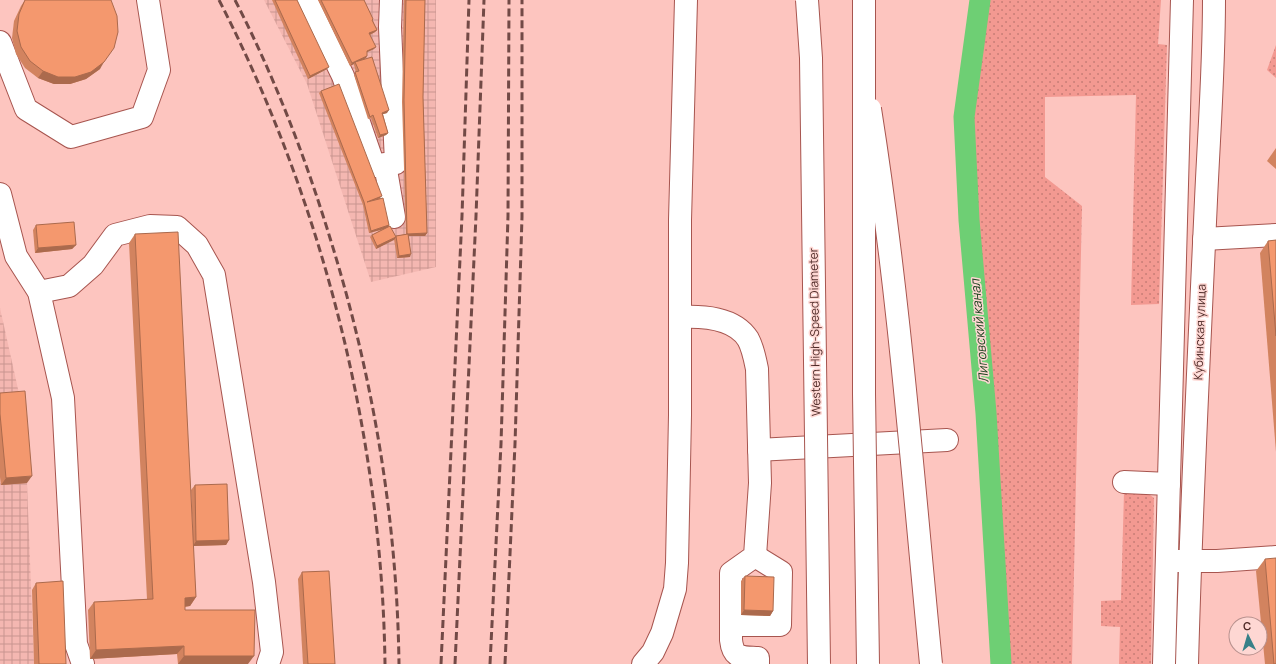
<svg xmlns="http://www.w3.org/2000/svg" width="1276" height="664" viewBox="0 0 1276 664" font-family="Manrope,sans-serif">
	<defs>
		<pattern id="industrial-grid" width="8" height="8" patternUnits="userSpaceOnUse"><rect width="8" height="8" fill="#f4b7b1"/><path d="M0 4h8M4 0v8" fill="none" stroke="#c89590"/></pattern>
		<pattern id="green-dots" width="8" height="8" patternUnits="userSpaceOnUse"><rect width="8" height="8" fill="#f39991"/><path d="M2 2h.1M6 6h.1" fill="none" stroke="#c77d76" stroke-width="1.8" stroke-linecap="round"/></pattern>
	</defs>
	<rect width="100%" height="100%" fill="#fdc5bf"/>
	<g fill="url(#industrial-grid)">
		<path d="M 264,0 L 436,0 L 436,267 L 371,282 L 307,84 Z"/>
		<path d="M 0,308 L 20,398 L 27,483 L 34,664 L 0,664 Z"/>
	</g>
	<g fill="url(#green-dots)">
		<path d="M 986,0 L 1161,0 L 1158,44 L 1167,45 L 1159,304 L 1131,305 L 1136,95 L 1045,97 L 1045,177 L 1082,206 L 1072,664 L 1009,664 L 999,470 L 996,467 L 969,117 Z"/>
		<path d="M 1276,45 L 1276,78 L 1267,70 Z"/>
		<path d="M 1124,492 L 1146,492 L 1154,498 L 1151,664 L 1119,664 L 1120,627 L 1101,626 L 1101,601 L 1121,600 Z"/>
	</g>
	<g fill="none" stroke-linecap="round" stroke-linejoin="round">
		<path stroke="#6ecf74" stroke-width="21" d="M 980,0 L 964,117 L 969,220 L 986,413 L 1001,664"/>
		<g stroke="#a7554f" stroke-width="24">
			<g id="minor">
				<path d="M 306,0 L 343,76 L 374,166 L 396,163 L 390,27 L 391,0"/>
				<path d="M 0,42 L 26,109 L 71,137 L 142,117 L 159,70 L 148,0"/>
				<path d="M 385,164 L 394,217"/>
				<path d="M 0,194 L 16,256 L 39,292 L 63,398 L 76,644 L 83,664"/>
				<path d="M 1204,239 L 1276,235"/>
				<path d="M 39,292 L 69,286 L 93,265 L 115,235 L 150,226 L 177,227 L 197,245 L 214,275 L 264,582 L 272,652 L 268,664"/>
				<path d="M 680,317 C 702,316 734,317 748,339 C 753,348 755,359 757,369 L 760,483 L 755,556 L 731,573 L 731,640 C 733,659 742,657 758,658 L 758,664"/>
				<path d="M 759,450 L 947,440"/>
				<path d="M 1124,482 L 1169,484"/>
				<path d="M 1167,561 L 1217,561 L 1276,557"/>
				<path d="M 731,625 L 780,625 L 781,572 L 755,556"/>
			</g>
		</g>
		<g stroke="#a7554f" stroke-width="24">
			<g id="major">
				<path d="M 643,664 L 653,652 L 662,633 L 675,589 L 677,563 L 680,415 L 680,220 L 686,0"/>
				<path d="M 1164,664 L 1182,0"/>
				<path d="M 1187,664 C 1191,509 1199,355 1206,200 C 1209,133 1214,67 1214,0"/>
			</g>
		</g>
		<g stroke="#a7554f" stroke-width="24">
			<path id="highway" d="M 864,0 L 864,69"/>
		</g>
		<use href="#minor" stroke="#fff" stroke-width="22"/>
		<use href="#major" stroke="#fff" stroke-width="22"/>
		<use href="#highway" stroke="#fff" stroke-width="22"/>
		<g stroke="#724a46" stroke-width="3" stroke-dasharray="8 4" stroke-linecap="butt">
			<path d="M 219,0 C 323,202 382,437 385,664"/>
			<path d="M 235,0 C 274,76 305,156 330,238 C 373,376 397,519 399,664"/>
			<path d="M 441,664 L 462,216 L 469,0"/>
			<path d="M 455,664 L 476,216 L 484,0"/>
			<path d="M 490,664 L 501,444 L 508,216 L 509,0"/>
			<path d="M 505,664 L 515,444 L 522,217 L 522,0"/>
		</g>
		<g stroke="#a7554f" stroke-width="24" stroke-linecap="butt">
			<path id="major-bridge" d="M 870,109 C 899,292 913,479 931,664"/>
		</g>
		<g stroke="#a7554f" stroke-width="24" stroke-linecap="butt">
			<g id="highway-bridge">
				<path d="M 807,0 L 811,58 L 819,664"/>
				<path d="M 864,69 L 864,394 L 868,664"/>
			</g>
		</g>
		<use href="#major-bridge" stroke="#fff" stroke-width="22"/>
		<use href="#highway-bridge" stroke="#fff" stroke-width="22"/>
	</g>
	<g fill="#d2835f">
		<path d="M 25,0 L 111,0 L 100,69 L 86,79 L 70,84 L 54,84 L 38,78 L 25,68 L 16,54 L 12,38 L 14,21 L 21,6 Z"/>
		<path d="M 272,0 L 297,0 L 327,69 L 308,79 Z"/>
		<path d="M 318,0 L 364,0 L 377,30 L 375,32 L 370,35 L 374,49 L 367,52 L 366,58 L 363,60 L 387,113 L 383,114 L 388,133 L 386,135 L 378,138 L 371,118 L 368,119 L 354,75 L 356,72 L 354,65 L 354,64 L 350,66 Z"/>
		<path d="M 404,0 L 425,0 L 423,97 L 427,233 L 425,236 L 409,236 L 410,257 L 397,258 L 394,239 L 376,249 L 370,237 L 372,235 L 383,229 L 369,233 L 363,205 L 319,93 L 321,91 L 380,198 L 389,225 L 395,237 L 396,236 L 406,234 L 402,102 Z"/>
		<path d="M 1276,148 L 1276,169 L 1267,161 Z"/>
		<path d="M 36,225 L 76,245 L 72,249 L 35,253 L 33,230 Z"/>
		<path d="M 135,234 L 193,536 L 191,490 L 195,485 L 229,540 L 226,545 L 193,546 L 196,597 L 190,606 L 185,607 L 185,610 L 248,664 L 178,664 L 177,654 L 90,659 L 88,610 L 94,602 L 147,599 L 129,243 Z"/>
		<path d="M 1276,240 L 1276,452 L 1260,253 L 1268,241 Z"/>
		<path d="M 0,393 L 27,483 L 1,485 L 0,477 Z"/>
		<path d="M 1265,559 L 1276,664 L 1265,664 L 1256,571 Z"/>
		<path d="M 302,572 L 335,664 L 303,664 L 298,579 Z"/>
		<path d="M 745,576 L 773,611 L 770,616 L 741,615 L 741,581 Z"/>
		<path d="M 36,583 L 66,664 L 34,664 L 32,590 Z"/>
	</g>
	<g fill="#ab6a4d">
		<path d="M 377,30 L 375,32 L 367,36 L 369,33 Z"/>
		<path d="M 376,47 L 374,49 L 365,53 L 367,51 Z"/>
		<path d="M 367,56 L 366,58 L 356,63 L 355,62 L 354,64 L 350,66 L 352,63 Z"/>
		<path d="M 104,62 L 100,69 L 86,79 L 70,84 L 54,84 L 38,78 L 43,71 Z"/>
		<path d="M 329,67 L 327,69 L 308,79 L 310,76 Z"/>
		<path d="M 389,110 L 387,113 L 380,115 L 382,113 Z"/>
		<path d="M 388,133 L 386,135 L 378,138 L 380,135 Z"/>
		<path d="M 382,196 L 380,198 L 367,202 Z"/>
		<path d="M 389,225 L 388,228 L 369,233 L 371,231 Z"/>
		<path d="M 427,233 L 425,236 L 406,236 L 407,234 Z"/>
		<path d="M 396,237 L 394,240 L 376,249 L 377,246 Z"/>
		<path d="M 76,245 L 72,249 L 35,253 L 38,248 Z"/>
		<path d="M 411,254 L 410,257 L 397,258 L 399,256 Z"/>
		<path d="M 32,476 L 27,483 L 1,485 L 6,478 Z"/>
		<path d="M 229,540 L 226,545 L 193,546 L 196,541 Z"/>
		<path d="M 196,597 L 190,606 L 179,607 L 185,598 Z"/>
		<path d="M 744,610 L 773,611 L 770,616 L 741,615 Z"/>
		<path d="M 184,646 L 177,654 L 90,659 L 96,650 Z"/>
		<path d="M 184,656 L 254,656 L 248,664 L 178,664 Z"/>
	</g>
	<g fill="#f4986e" stroke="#ab6a4d">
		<path d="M 25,0 L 111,0 L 117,16 L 118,32 L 114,48 L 104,62 L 91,72 L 75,77 L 58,77 L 43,71 L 30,61 L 21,47 L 17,31 L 19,14 Z"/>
		<path d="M 275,0 L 297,0 L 329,67 L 310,76 Z"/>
		<path d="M 321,0 L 364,0 L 373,19 L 372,20 L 377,30 L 369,33 L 376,47 L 367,51 L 367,56 L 352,63 Z"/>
		<path d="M 406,0 L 425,0 L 423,97 L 427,233 L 407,234 L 404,100 Z"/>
		<path d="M 372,57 L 389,110 L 382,113 L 388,133 L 380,135 L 373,115 L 370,117 L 355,72 L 359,71 L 355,62 Z"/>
		<path d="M 339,84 L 382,196 L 367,202 L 383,198 L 389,225 L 371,231 L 364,202 L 321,91 Z"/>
		<path d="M 74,222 L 76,245 L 38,248 L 36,225 Z"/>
		<path d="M 390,226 L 396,237 L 377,246 L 372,235 Z"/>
		<path d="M 178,232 L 196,597 L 185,598 L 185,610 L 255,610 L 254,656 L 184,656 L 184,646 L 96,650 L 94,602 L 153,599 L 135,234 Z"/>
		<path d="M 408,234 L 411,254 L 399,256 L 396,236 Z"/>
		<path d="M 1276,240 L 1276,336 L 1268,241 Z"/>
		<path d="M 25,391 L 32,476 L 6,478 L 0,414 L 0,393 Z"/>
		<path d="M 227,484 L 229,540 L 196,541 L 195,485 Z"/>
		<path d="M 1276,558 L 1276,664 L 1274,664 L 1265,559 Z"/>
		<path d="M 329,571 L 335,664 L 308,664 L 302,572 Z"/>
		<path d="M 745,576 L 774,577 L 773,611 L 744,610 Z"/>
		<path d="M 63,581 L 66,664 L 39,664 L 36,583 Z"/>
	</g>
	<g text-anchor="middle" stroke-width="3" stroke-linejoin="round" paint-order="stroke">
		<g font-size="12" fill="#4f2b28" stroke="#fed7d3">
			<text transform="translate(815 332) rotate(-91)" y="4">Western High-Speed Diameter</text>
			<text transform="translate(1200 332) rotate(-88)" y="4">Кубинская улица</text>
		</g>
		<g font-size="13" font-style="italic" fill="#1c431f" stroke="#fed7d3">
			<text transform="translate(979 331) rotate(-95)" y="5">Лиговский канал</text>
		</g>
	</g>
	<g transform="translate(1248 636) rotate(355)"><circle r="19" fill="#fed7d3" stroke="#b8928f"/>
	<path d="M0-3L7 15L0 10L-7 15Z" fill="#388088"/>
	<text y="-6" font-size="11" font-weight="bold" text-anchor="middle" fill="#4f2b28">С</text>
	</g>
</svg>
